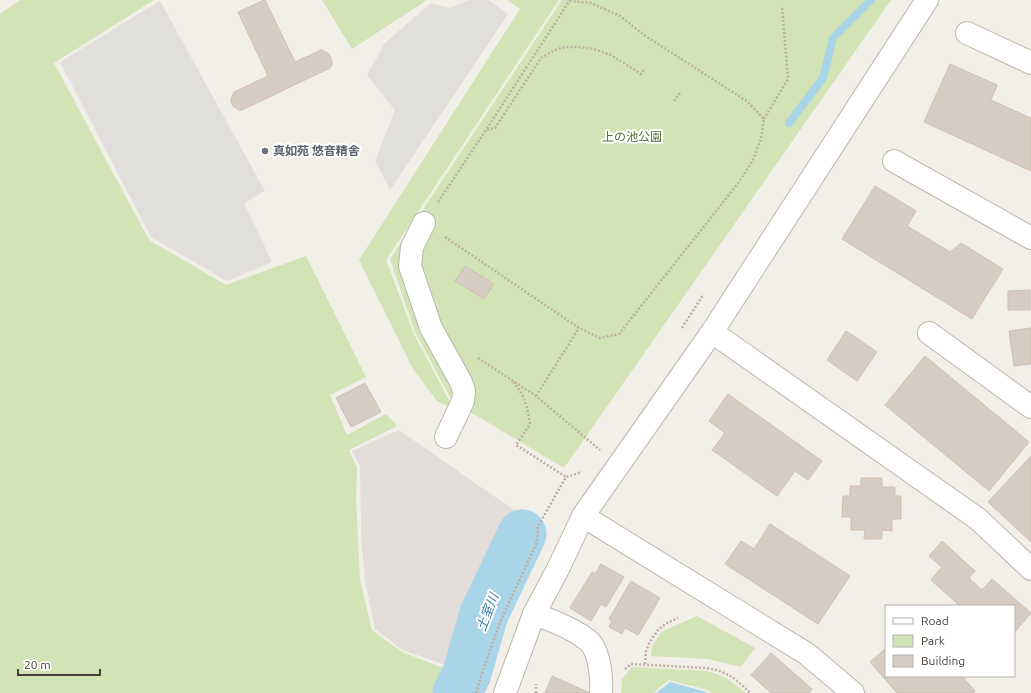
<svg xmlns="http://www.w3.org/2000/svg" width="1031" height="693" viewBox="0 0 1031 693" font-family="Ubuntu,'Noto Sans JP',sans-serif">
	<rect width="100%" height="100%" fill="#f2eee8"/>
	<path fill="#e2ddd9" d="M 399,430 L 517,512 L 468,609 L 449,666 L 402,650 L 375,629 L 365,580 L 361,536 L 360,465 L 352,451 Z"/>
	<g fill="#d2e3b5">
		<path d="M 20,0 L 154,0 L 54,63 L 149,240 L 226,285 L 306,256 L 366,377 L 330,395 L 347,435 L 386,414 L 397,426 L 349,450 L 357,468 L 356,498 L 360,580 L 372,630 L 402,652 L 449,670 L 439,693 L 0,693 L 0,14 Z"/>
		<path d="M 322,0 L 427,0 L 352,49 Z"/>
		<path d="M 507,0 L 559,0 L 386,260 L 414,334 L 450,402 L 448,406 L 437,401 L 413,369 L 359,260 L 520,9 Z"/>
		<path d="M 562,0 L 891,0 L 564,468 L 452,401 L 415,332 L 390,259 Z"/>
		<path d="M 697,616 L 755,648 L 741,667 L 708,659 L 651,656 L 652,647 L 661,632 Z"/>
		<path d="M 632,667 L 707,671 C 722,675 734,682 745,693 L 713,693 L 704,689 L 669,680 L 653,693 L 621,693 L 622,679 Z"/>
	</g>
	<g fill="#e1dfdc">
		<path d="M 470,0 L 488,0 L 508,14 L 390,190 L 375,161 L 395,110 L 367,75 L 385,43 L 431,3 L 449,8 Z"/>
		<path d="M 160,1 L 265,191 L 244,203 L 272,262 L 227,281 L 151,237 L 60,62 Z"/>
	</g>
	<path fill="#aad5e9" d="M 670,682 L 703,691 L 708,693 L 656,693 Z"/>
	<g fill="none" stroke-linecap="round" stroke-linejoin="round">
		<path stroke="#aad5e9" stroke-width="8" d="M 789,123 L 823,78 L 833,38 L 871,0"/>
		<path stroke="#aad5e9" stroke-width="49" d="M 457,693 L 467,673 L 484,614 L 522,534"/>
	</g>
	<g fill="#d6ccc1" stroke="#cdc0b2">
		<path d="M 264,0 L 265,0 L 295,62 L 321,50 L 328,53 L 330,55 L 332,62 L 332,65 L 330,68 L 265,99 L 242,110 L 239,110 L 233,106 L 231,102 L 231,99 L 234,92 L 268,76 L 238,12 Z"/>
		<path d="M 950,64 L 997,85 L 991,100 L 1031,118 L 1031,171 L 924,122 Z"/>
		<path d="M 875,186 L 916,211 L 907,226 L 950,252 L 961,243 L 1003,269 L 972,319 L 842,239 Z"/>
		<path d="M 465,266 L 494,284 L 484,299 L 455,281 Z"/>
		<path d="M 1030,290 L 1030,310 L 1008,310 L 1008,291 Z"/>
		<path d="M 1031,328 L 1031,364 L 1014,366 L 1009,331 Z"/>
		<path d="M 846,331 L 877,352 L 857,381 L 827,360 Z"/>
		<path d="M 925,356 L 1029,442 L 989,491 L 885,405 Z"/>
		<path d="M 365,383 L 381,412 L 351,427 L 336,398 Z"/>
		<path d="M 728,394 L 822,461 L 808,480 L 795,471 L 777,496 L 712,450 L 725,433 L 709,421 Z"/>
		<path d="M 1031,456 L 1031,542 L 988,502 Z"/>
		<path d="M 861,478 L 882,478 L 882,487 L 895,487 L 895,496 L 901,496 L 901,519 L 892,519 L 892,531 L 882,530 L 882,539 L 864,539 L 865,530 L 851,530 L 851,517 L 842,517 L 843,496 L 850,496 L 850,486 L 861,486 Z"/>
		<path d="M 770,524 L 850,576 L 818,624 L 725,564 L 741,541 L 754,549 Z"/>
		<path d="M 942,541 L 975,571 L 969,578 L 982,590 L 992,579 L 1031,613 L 1014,633 L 1014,606 L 960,606 L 931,580 L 942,567 L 929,556 Z"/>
		<path d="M 601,564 L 624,577 L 606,607 L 601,604 L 591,621 L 570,608 L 592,572 L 595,574 Z"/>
		<path d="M 631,581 L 660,598 L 638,635 L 625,628 L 622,634 L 609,627 L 612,621 L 609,619 Z"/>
		<path d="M 886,648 L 886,676 L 962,676 L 975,691 L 973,693 L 897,693 L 870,662 Z"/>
		<path d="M 771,653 L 812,689 L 809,693 L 771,693 L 751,675 Z"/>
		<path d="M 552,676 L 590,693 L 545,693 Z"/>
	</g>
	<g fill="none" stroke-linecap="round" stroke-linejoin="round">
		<g stroke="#bdb5ab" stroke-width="24">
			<g id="minor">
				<path d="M 967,33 L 1031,63"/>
				<path d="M 894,161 L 1031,238"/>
				<path d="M 424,223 L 412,247 L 410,266 L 431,328 L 461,382 L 464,391 L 463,401 L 446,437"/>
				<path d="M 712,332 L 978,519 L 1031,569"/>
				<path d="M 929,333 L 1031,407"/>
				<path d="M 583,516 L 807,654 L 853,693"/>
				<path d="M 534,614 C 551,620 567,626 582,636 C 584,638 588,640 590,642 C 600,654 602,678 601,693"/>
				<path d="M 505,693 L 534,614 L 558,569 L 583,516 L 712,332 L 927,0"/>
			</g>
		</g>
		<g stroke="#bdb09e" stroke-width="2.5" stroke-dasharray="2 2" stroke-linecap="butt">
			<path d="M 674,101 L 680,93"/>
			<path d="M 764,119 L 788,79 L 782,6"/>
			<path d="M 487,130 L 495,128 L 541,58 L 555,50 L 565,47 L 578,47 L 594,49 L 611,55 L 641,74 L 644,69"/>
			<path d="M 438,202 L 486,130 L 570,0"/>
			<path d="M 445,237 L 579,328 L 600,338 L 619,334 L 739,182 L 753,160 L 761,139 L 764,119 L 748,102 L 644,35 L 620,16 L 591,3 L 569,1"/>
			<path d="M 682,328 L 703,295"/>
			<path d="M 478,358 L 536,396 L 600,450"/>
			<path d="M 513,382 C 525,396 527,405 530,424 L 516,445 L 566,477"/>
			<path d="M 536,396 L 579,328"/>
			<path d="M 645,664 L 646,651 L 649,643 L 658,630 L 665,624 L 678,618"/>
			<path d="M 625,669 L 631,664 L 707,668 C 728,672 735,678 750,693"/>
			<path d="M 476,693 L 484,667 L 501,620 L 537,542 L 538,526 L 566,477 L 582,472"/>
			<path d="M 536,693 L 536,684"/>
		</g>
		<use href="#minor" stroke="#fff" stroke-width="22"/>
	</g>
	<circle fill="#6b7280" stroke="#fff" stroke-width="1.5" cx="265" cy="151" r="4"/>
	<g text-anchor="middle" stroke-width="4" stroke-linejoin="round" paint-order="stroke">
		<g font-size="12" fill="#4e7130" stroke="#fff">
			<text x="632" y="141">上の池公園</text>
		</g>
		<g font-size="12" font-weight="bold" fill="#5b616d" stroke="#fff" text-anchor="start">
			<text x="273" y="155">真如苑 悠音精舎</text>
		</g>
		<g font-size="13" font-style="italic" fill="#397ca0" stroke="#fff">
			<text transform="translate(487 612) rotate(-69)" y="5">土室川</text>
		</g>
	</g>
	<rect x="885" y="605" width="130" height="72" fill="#ffffff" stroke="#b5b2af"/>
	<rect x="893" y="618" width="20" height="6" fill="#ffffff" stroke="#b5b2af"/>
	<text x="921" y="625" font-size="12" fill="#453e37">Road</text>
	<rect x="893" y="635" width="20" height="12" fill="#d2e3b5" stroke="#b5b2af"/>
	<text x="921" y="645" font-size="12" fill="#453e37">Park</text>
	<rect x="893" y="655" width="20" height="12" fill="#d6ccc1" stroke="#b5b2af"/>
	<text x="921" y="665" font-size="12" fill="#453e37">Building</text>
	<path d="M18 669v6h82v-6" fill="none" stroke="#453e37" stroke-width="2"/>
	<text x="24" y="669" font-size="12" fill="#453e37" stroke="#ffffff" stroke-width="3" paint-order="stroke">20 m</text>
</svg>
